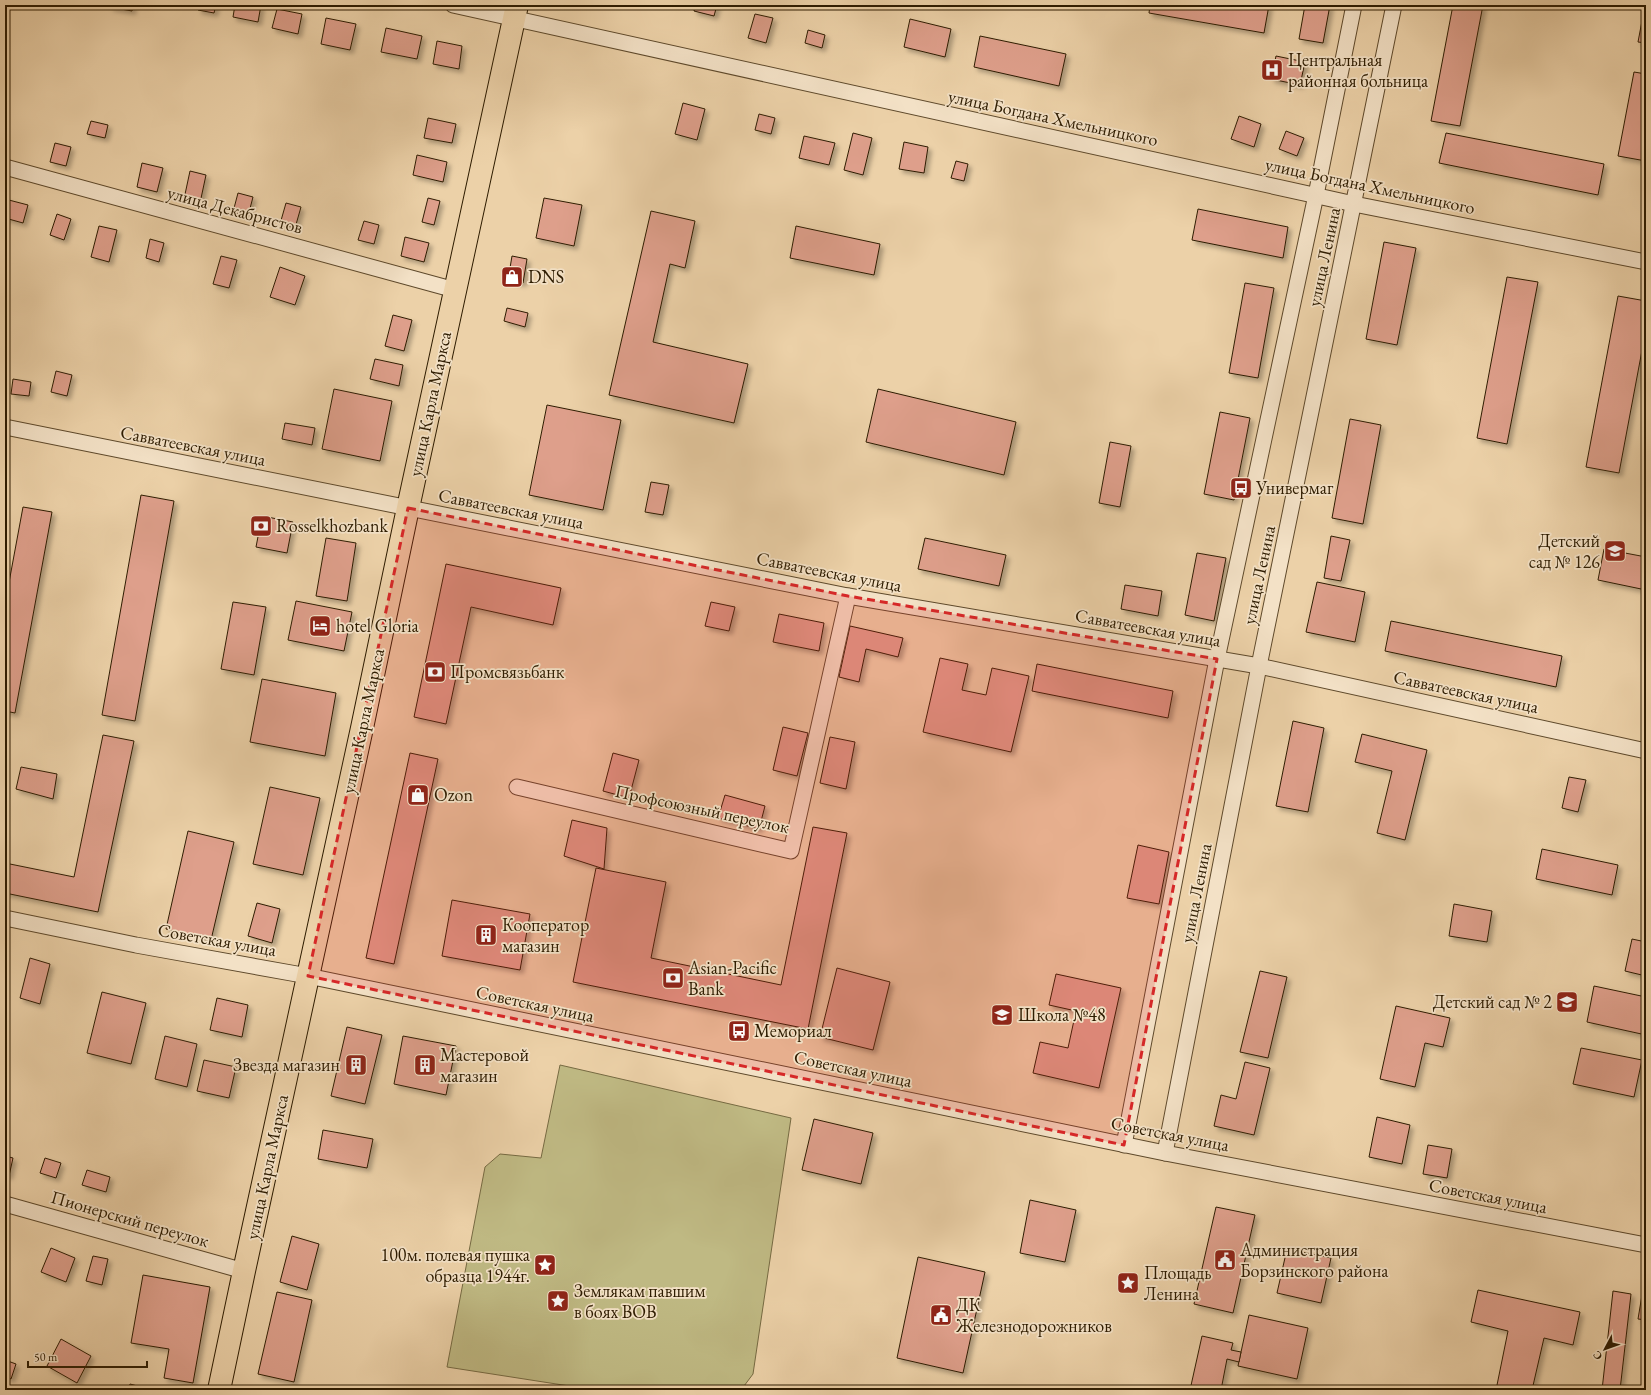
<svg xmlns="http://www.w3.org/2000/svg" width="1651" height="1395" viewBox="0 0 1651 1395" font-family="'EB Garamond',serif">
	<defs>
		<filter id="shadow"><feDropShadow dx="3.5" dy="3.5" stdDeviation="2" flood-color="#0004"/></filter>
	</defs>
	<rect width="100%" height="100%" fill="#ecd1a8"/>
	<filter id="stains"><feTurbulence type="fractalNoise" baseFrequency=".005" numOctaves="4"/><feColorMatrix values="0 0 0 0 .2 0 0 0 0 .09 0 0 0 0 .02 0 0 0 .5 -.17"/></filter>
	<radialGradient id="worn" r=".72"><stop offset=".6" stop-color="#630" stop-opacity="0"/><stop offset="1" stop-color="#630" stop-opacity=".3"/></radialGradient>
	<path fill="#bfb983" stroke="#766a42" d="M 560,1065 L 791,1118 L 753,1374 L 741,1390 L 595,1390 L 447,1367 L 485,1167 L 500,1154 L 541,1158 Z"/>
	<g fill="#de9f8b" stroke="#2e1c01" filter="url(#shadow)">
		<path d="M 110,5 L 133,5 L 132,11 L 110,7 Z"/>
		<path d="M 199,5 L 216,5 L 214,13 L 198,10 Z"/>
		<path d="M 235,5 L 261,5 L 258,22 L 233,17 Z"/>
		<path d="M 695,5 L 717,5 L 714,16 L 694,11 Z"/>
		<path d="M 1150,5 L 1269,5 L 1264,33 L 1149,13 Z"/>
		<path d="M 1305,5 L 1330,5 L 1323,43 L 1299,39 Z"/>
		<path d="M 1453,5 L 1483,5 L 1460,126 L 1431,121 Z"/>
		<path d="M 1645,5 L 1646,5 L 1646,43 L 1638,42 Z"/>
		<path d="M 277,9 L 302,14 L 298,34 L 272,28 Z"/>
		<path d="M 755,14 L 773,18 L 766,43 L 748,38 Z"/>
		<path d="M 326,18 L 356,24 L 350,50 L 321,44 Z"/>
		<path d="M 910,19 L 951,29 L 945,57 L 904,47 Z"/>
		<path d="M 386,28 L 422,36 L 417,59 L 381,52 Z"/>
		<path d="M 808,30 L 825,35 L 822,48 L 805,43 Z"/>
		<path d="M 980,36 L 1066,54 L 1059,86 L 974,67 Z"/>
		<path d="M 437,41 L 462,46 L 459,69 L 433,64 Z"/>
		<path d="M 1276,56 L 1305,62 L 1300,85 L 1271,79 Z"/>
		<path d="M 1634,72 L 1646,74 L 1646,161 L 1618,156 Z"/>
		<path d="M 683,103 L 705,109 L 697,140 L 675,134 Z"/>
		<path d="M 759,114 L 775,118 L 771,134 L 755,130 Z"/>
		<path d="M 1239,116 L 1261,124 L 1254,147 L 1231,139 Z"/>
		<path d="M 428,118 L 456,124 L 452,143 L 424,138 Z"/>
		<path d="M 91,121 L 108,125 L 105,138 L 87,134 Z"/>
		<path d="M 1286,131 L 1304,138 L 1297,156 L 1279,149 Z"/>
		<path d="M 853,133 L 872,138 L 863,175 L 844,170 Z"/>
		<path d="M 1446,133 L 1604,164 L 1598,195 L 1439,163 Z"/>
		<path d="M 804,136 L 835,143 L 829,165 L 799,158 Z"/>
		<path d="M 904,142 L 928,147 L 924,173 L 899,169 Z"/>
		<path d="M 55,143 L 71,147 L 66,166 L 50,162 Z"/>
		<path d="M 417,155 L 447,162 L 443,182 L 413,175 Z"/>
		<path d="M 956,161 L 968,164 L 964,181 L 951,178 Z"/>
		<path d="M 142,163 L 163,168 L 157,192 L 137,187 Z"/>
		<path d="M 190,171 L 206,175 L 200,203 L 184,199 Z"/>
		<path d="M 238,193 L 253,197 L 248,216 L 233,212 Z"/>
		<path d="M 428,198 L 440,201 L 434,225 L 422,222 Z"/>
		<path d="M 544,198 L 582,205 L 574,246 L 536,238 Z"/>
		<path d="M 5,199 L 28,205 L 23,223 L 5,218 Z"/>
		<path d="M 286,203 L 301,207 L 295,228 L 280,224 Z"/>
		<path d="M 1198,209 L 1288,227 L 1283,258 L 1192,240 Z"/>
		<path d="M 651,211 L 695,221 L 685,268 L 670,264 L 653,342 L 748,364 L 734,423 L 609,395 Z"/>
		<path d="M 57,214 L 71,219 L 64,240 L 50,235 Z"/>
		<path d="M 364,221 L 379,225 L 374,244 L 358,240 Z"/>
		<path d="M 99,226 L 117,230 L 109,262 L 91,257 Z"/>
		<path d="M 796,226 L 880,244 L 874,275 L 790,258 Z"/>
		<path d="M 405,237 L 429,243 L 424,262 L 401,256 Z"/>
		<path d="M 150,239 L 164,243 L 159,262 L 146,258 Z"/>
		<path d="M 1384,242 L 1416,248 L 1397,345 L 1366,339 Z"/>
		<path d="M 221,256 L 237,260 L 229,288 L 213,284 Z"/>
		<path d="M 512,256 L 527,259 L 523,283 L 508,280 Z"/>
		<path d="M 280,267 L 305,276 L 295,305 L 270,297 Z"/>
		<path d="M 1507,277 L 1538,282 L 1507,444 L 1477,438 Z"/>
		<path d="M 1245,283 L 1274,288 L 1258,378 L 1229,373 Z"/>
		<path d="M 1618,296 L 1646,301 L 1646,329 L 1619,473 L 1586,467 Z"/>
		<path d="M 507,308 L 528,313 L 525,327 L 504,321 Z"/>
		<path d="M 393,315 L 412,320 L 404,351 L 385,346 Z"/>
		<path d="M 375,359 L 403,365 L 399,386 L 370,379 Z"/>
		<path d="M 56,371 L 72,375 L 67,396 L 51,392 Z"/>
		<path d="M 13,379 L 31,382 L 29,396 L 11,394 Z"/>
		<path d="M 334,389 L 392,401 L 380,461 L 322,449 Z"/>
		<path d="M 878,389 L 1016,422 L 1004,475 L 866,442 Z"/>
		<path d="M 547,405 L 621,420 L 603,510 L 529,495 Z"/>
		<path d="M 1220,412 L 1250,418 L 1234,500 L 1204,494 Z"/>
		<path d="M 1350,419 L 1381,425 L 1363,524 L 1332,518 Z"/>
		<path d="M 285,423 L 315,428 L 312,445 L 282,439 Z"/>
		<path d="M 1110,442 L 1131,446 L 1120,507 L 1099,503 Z"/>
		<path d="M 651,482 L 669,485 L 663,515 L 645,512 Z"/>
		<path d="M 141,495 L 174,501 L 135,721 L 102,715 Z"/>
		<path d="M 23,507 L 52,512 L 15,713 L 5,711 L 5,604 Z"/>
		<path d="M 262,516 L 293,522 L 287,553 L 256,547 Z"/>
		<path d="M 1331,536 L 1350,540 L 1341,581 L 1324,578 Z"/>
		<path d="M 326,538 L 356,543 L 347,601 L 316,596 Z"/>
		<path d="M 925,538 L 1006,555 L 999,586 L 918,569 Z"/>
		<path d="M 1604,549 L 1646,557 L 1646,590 L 1598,580 Z"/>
		<path d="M 1197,553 L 1226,558 L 1214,621 L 1185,615 Z"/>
		<path d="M 446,564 L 561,588 L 553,625 L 471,607 L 446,724 L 414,717 Z"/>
		<path d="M 1317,582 L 1365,592 L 1355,642 L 1306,632 Z"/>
		<path d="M 1125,585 L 1162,591 L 1158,616 L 1121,609 Z"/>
		<path d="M 296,601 L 352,612 L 344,651 L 288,640 Z"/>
		<path d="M 233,602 L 266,607 L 254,675 L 221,669 Z"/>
		<path d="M 711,602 L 735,607 L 729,631 L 705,626 Z"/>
		<path d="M 779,614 L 824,623 L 819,651 L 773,642 Z"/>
		<path d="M 1391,621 L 1562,656 L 1556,687 L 1385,651 Z"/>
		<path d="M 850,626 L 903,638 L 898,657 L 866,649 L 859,682 L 839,677 Z"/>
		<path d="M 940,658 L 968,664 L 962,690 L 986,695 L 992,668 L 1029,676 L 1011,752 L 923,732 Z"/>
		<path d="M 1037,664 L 1173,691 L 1168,718 L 1032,691 Z"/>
		<path d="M 262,679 L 336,693 L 325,756 L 250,742 Z"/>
		<path d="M 1293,721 L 1324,728 L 1308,812 L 1276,806 Z"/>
		<path d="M 783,727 L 808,733 L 797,776 L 773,770 Z"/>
		<path d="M 1362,734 L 1427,750 L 1405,840 L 1377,833 L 1392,771 L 1355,762 Z"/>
		<path d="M 103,735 L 134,741 L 98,912 L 5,893 L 5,863 L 74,877 Z"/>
		<path d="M 830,737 L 855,742 L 846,789 L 820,783 Z"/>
		<path d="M 410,753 L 438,759 L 394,964 L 366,958 Z"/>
		<path d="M 613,753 L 639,760 L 629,798 L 603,791 Z"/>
		<path d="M 21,767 L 57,774 L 53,799 L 16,789 Z"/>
		<path d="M 1569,777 L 1586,780 L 1578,812 L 1562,808 Z"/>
		<path d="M 270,787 L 320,798 L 303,875 L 253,864 Z"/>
		<path d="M 725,795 L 765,806 L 759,829 L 718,818 Z"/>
		<path d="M 572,820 L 607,828 L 604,869 L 564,856 Z"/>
		<path d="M 813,827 L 847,833 L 808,1029 L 573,982 L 596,868 L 666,882 L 651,958 L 781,985 Z"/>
		<path d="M 188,831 L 234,842 L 211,940 L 166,929 Z"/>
		<path d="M 1138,845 L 1169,852 L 1159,904 L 1127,898 Z"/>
		<path d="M 1542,849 L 1618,865 L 1612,895 L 1536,879 Z"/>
		<path d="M 452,900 L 530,914 L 520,970 L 442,956 Z"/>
		<path d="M 257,903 L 280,909 L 272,943 L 248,936 Z"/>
		<path d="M 1454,904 L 1492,911 L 1487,942 L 1449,936 Z"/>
		<path d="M 1632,939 L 1646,942 L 1646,976 L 1625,971 Z"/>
		<path d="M 30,958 L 50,964 L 40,1004 L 20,998 Z"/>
		<path d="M 837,968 L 890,982 L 873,1050 L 820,1037 Z"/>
		<path d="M 1260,971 L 1287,977 L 1268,1058 L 1240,1052 Z"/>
		<path d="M 1056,974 L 1121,988 L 1099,1088 L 1033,1073 L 1040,1042 L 1068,1048 L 1076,1011 L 1049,1005 Z"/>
		<path d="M 1594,986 L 1646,997 L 1646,1035 L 1587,1022 Z"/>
		<path d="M 102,992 L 146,1003 L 131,1064 L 87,1053 Z"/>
		<path d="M 217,998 L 248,1005 L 242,1037 L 210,1030 Z"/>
		<path d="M 1396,1006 L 1450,1018 L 1443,1047 L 1425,1043 L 1415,1087 L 1380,1079 Z"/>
		<path d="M 347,1027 L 382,1035 L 365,1104 L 331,1096 Z"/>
		<path d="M 165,1036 L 197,1044 L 187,1087 L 155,1079 Z"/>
		<path d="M 403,1036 L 456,1046 L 446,1095 L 394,1084 Z"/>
		<path d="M 1581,1048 L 1642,1060 L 1634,1097 L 1573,1084 Z"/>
		<path d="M 204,1060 L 236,1067 L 229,1098 L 197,1091 Z"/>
		<path d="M 1245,1062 L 1270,1068 L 1254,1135 L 1214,1126 L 1221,1095 L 1236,1099 Z"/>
		<path d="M 1377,1117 L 1410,1125 L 1402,1164 L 1369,1157 Z"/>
		<path d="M 814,1119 L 873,1133 L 861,1184 L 802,1170 Z"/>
		<path d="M 323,1130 L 373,1139 L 367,1168 L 318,1159 Z"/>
		<path d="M 1428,1145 L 1452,1149 L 1447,1178 L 1423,1174 Z"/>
		<path d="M 5,1156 L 13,1158 L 9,1176 L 5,1175 Z"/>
		<path d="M 45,1158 L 61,1163 L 56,1178 L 40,1173 Z"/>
		<path d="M 87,1170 L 110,1177 L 106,1192 L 82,1185 Z"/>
		<path d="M 1030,1200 L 1076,1210 L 1065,1262 L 1020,1253 Z"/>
		<path d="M 1216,1207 L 1255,1215 L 1233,1313 L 1194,1304 Z"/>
		<path d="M 292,1236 L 319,1244 L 307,1290 L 280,1282 Z"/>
		<path d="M 51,1248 L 75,1258 L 66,1282 L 41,1272 Z"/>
		<path d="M 1287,1249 L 1331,1258 L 1321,1303 L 1277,1293 Z"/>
		<path d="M 93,1256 L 108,1259 L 102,1285 L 86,1281 Z"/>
		<path d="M 918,1257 L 985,1272 L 963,1373 L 897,1358 Z"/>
		<path d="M 143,1275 L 210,1287 L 193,1383 L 164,1378 L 169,1349 L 131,1343 Z"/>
		<path d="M 1643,1289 L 1646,1290 L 1646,1320 L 1638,1319 Z"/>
		<path d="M 1478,1290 L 1580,1312 L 1573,1345 L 1544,1338 L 1532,1390 L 1496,1390 L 1508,1331 L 1471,1322 Z"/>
		<path d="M 1613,1291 L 1631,1294 L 1620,1390 L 1602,1390 Z"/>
		<path d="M 277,1292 L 312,1300 L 294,1382 L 258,1374 Z"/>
		<path d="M 1249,1315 L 1308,1328 L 1297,1379 L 1238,1366 Z"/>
		<path d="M 1202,1336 L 1233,1343 L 1231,1350 L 1241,1352 L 1239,1362 L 1227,1359 L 1221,1390 L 1190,1390 Z"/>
		<path d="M 61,1339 L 91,1356 L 77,1383 L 47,1366 Z"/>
		<path d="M 5,1360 L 16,1364 L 11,1379 L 5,1377 Z"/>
		<path d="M 1646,1366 L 1646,1390 L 1642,1390 Z"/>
		<path d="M 130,1384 L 145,1388 L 145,1390 L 128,1390 Z"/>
	</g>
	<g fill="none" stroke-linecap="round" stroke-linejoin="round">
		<g stroke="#5e492b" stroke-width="17">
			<g id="minor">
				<path d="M 453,5 L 1354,204 L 1646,262"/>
				<path d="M 5,167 L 455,290"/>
				<path d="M 5,427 L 848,596 L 1259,666 L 1646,751"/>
				<path d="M 517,787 L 791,851 L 848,596"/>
				<path d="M 5,918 L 136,945 L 308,976 L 1165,1153 L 1646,1245"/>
				<path d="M 1124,1145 L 1217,659 L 1316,195 L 1354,5"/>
				<path d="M 1165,1153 L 1259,666 L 1394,5"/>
				<path d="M 5,1204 L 244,1271"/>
			</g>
		</g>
		<g stroke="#2e1c01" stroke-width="24">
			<path id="highway" d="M 219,1390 L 244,1271 L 362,728 L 408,508 L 517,5"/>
		</g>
		<use href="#minor" stroke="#f3e1c6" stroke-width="15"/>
		<use href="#highway" stroke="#ecd1a8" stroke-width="22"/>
	</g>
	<path fill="#d62828" fill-opacity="0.2" stroke="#d62828" stroke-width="3" stroke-dasharray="8 5" stroke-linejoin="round" d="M 408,508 L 848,596 L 1217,659 L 1124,1145 L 308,976 Z"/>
	<defs>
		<g id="hospital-square" transform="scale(1.15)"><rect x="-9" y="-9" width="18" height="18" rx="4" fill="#8f2418" stroke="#f3e1c6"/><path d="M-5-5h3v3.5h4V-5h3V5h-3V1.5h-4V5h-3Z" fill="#fff"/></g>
		<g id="shop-square" transform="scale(1.15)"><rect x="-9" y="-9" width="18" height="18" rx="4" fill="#8f2418" stroke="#f3e1c6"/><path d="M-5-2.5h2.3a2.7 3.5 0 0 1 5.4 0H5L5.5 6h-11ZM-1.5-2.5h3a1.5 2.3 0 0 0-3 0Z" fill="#fff"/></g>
		<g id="bus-square" transform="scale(1.15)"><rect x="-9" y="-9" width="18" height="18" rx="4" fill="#8f2418" stroke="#f3e1c6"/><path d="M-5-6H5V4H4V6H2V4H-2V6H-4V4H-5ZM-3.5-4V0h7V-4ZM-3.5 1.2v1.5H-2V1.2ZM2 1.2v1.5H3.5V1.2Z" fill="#fff"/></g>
		<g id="bank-square" transform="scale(1.15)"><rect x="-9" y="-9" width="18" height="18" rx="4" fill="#8f2418" stroke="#f3e1c6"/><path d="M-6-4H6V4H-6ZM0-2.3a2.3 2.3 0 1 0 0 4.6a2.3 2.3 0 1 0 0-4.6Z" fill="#fff"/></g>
		<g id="school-square" transform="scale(1.15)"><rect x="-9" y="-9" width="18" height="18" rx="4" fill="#8f2418" stroke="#f3e1c6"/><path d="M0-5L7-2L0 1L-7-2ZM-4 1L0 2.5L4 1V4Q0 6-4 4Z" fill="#fff"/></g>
		<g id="hotel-square" transform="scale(1.15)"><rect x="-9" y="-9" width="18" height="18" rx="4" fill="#8f2418" stroke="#f3e1c6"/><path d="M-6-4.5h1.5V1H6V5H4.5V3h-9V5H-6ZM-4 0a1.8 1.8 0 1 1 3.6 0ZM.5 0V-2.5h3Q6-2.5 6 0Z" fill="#fff"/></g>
		<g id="building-square" transform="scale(1.15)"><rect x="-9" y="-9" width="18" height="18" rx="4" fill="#8f2418" stroke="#f3e1c6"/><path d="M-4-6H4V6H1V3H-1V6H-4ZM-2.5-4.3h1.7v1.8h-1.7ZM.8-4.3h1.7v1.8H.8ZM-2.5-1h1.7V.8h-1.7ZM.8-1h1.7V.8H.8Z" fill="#fff"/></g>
		<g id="civic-square" transform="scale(1.15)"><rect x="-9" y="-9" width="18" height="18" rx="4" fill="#8f2418" stroke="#f3e1c6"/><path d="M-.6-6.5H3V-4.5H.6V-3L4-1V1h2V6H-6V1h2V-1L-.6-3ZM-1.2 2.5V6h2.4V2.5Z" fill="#fff"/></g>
		<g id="sight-square" transform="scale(1.15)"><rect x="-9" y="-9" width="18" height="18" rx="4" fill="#8f2418" stroke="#f3e1c6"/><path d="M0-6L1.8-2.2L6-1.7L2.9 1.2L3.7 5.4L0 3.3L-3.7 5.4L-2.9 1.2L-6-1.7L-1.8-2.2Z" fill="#fff"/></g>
	</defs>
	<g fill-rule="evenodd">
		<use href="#hospital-square" x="1272" y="70"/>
		<use href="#shop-square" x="512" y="277"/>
		<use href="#bus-square" x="1241" y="488"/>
		<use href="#bank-square" x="261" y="526"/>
		<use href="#school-square" x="1615" y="551"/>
		<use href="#hotel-square" x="320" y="626"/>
		<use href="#bank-square" x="435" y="672"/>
		<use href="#shop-square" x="418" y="795"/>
		<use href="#building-square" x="486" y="935"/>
		<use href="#bank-square" x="673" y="978"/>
		<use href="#school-square" x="1567" y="1002"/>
		<use href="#school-square" x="1002" y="1015"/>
		<use href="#bus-square" x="739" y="1031"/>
		<use href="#building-square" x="356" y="1065"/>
		<use href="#building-square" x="425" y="1065"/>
		<use href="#civic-square" x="1225" y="1260"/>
		<use href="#sight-square" x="545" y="1265"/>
		<use href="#sight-square" x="1128" y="1283"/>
		<use href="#sight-square" x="558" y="1301"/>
		<use href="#civic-square" x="941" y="1315"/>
	</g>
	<g text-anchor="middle" stroke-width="3.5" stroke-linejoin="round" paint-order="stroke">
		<g font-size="18" fill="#2e1c01" stroke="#f3e1c6" text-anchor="start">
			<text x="1288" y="66">Центральная<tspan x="1288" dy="21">районная больница</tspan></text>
			<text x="528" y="283">DNS</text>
			<text x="1256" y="494">Универмаг</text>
			<text x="276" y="532">Rosselkhozbank</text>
			<text x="1600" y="547" text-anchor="end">Детский<tspan x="1600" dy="21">сад № 126</tspan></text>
			<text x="336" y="632">hotel Gloria</text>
			<text x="450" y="678">Промсвязьбанк</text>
			<text x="434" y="801">Ozon</text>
			<text x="502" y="931">Кооператор<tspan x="502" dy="21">магазин</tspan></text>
			<text x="688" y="974">Asian-Pacific<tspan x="688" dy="21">Bank</tspan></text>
			<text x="1552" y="1008" text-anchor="end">Детский сад № 2</text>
			<text x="1018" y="1021">Школа №48</text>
			<text x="754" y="1037">Мемориал</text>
			<text x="440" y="1061">Мастеровой<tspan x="440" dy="21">магазин</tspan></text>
			<text x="340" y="1071" text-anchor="end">Звезда магазин</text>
			<text x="1240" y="1256">Администрация<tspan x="1240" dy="21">Борзинского района</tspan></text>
			<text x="530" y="1261" text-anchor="end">100м. полевая пушка<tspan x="530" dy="21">образца 1944г.</tspan></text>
			<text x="1144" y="1279">Площадь<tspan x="1144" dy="21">Ленина</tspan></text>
			<text x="574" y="1297">Землякам павшим<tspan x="574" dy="21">в боях ВОВ</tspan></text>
			<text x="956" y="1311">ДК<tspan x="956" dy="21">Железнодорожников</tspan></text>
		</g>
		<g font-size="18" fill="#2e1c01" stroke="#f3e1c6">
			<text transform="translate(1053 118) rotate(12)" y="6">улица Богдана Хмельницкого</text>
			<text transform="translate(1370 186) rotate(12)" y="6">улица Богдана Хмельницкого</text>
			<text transform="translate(235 210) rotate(15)" y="6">улица Декабристов</text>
			<text transform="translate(1324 257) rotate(-78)" y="6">улица Ленина</text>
			<text transform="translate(430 404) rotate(-78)" y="6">улица Карла Маркса</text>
			<text transform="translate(193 446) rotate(11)" y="6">Савватеевская улица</text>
			<text transform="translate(511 509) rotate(11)" y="6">Савватеевская улица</text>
			<text transform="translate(829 572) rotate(11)" y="6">Савватеевская улица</text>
			<text transform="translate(1259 575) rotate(-78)" y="6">улица Ленина</text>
			<text transform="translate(1148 628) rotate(10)" y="6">Савватеевская улица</text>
			<text transform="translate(1466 692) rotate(12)" y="6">Савватеевская улица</text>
			<text transform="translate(363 721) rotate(-78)" y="6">улица Карла Маркса</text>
			<text transform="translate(702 809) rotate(12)" y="6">Профсоюзный переулок</text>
			<text transform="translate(1196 893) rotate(-79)" y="6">улица Ленина</text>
			<text transform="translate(217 940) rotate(10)" y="6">Советская улица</text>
			<text transform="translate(535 1004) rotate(12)" y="6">Советская улица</text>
			<text transform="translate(853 1069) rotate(12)" y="6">Советская улица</text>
			<text transform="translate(1170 1134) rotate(11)" y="6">Советская улица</text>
			<text transform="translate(267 1167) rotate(-78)" y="6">улица Карла Маркса</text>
			<text transform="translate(1488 1196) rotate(11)" y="6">Советская улица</text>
			<text transform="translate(130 1219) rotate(16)" y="6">Пионерский переулок</text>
		</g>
	</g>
	<rect width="1651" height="1395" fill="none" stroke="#ecd1a8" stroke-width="20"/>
	<rect x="6" y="6" width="1639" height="1383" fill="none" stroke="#2e1c01" stroke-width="2"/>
	<rect x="10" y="10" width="1631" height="1375" fill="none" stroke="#2e1c01"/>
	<g transform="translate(1605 1349) rotate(229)" stroke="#f3e1c6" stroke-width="3" paint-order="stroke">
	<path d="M0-3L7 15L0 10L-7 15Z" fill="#2e1c01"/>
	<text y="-6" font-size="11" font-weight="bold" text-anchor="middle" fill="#2e1c01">С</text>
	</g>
	<path d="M28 1361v6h119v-6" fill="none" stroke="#2e1c01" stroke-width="2"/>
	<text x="34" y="1361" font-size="12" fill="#2e1c01" stroke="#f3e1c6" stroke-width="3" paint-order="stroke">50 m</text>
	<rect width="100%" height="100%" filter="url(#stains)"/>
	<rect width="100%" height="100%" fill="url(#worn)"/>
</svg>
